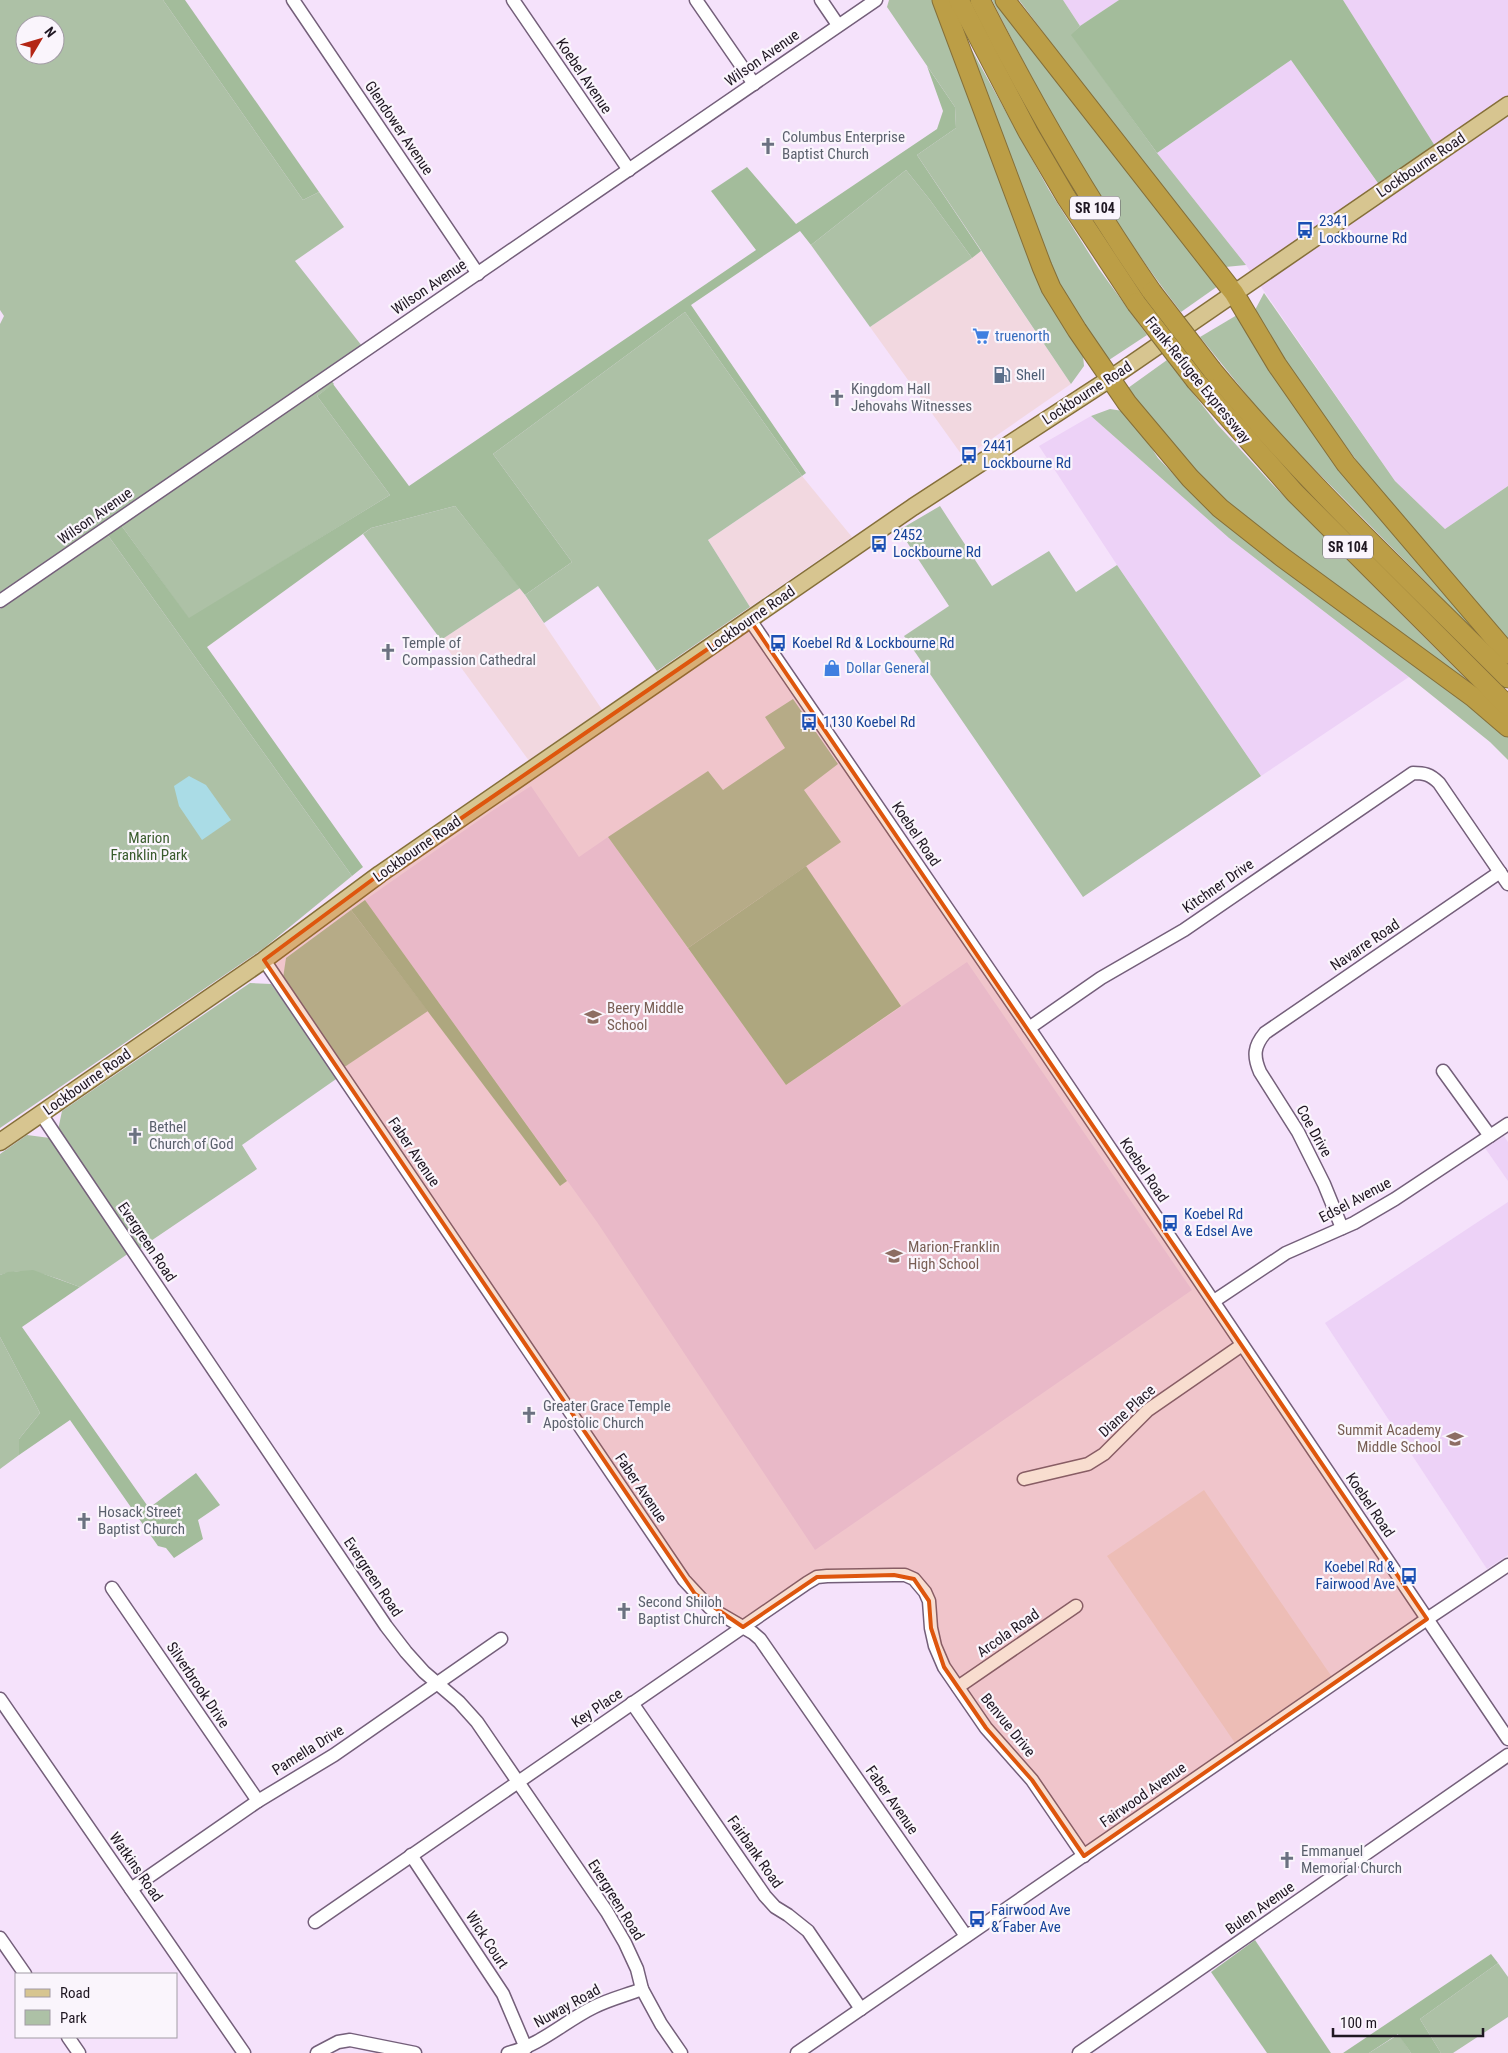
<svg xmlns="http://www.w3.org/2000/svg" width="1508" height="2053" viewBox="0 0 1508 2053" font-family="'Roboto Condensed',sans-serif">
	<rect width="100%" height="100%" fill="#f5e2fb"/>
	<g fill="#f2d8e0">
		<path d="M 981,251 L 1071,384 L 964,458 L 870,327 Z"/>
		<path d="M 802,476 L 852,537 L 750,607 L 708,540 Z"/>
		<path d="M 520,588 L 607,717 L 535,769 L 441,640 Z"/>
		<path d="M 1204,1490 L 1332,1677 L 1235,1743 L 1107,1556 Z"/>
	</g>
	<g fill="#edd2f7">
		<path d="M 1063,0 L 1119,0 L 1080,26 Z"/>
		<path d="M 1343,0 L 1508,0 L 1508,486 L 1445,529 L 1395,481 L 1246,265 L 1157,153 L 1291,60 L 1379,185 L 1434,146 Z"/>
		<path d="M 1091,416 L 1229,538 L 1409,677 L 1261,776 L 1117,565 L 1039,446 Z"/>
		<path d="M 531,786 L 579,857 L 608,837 L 786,1085 L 967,962 L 1192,1290 L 815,1550 L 597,1222 L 365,900 L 492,811 Z"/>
		<path d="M 1504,1136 L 1508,1142 L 1508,1181 L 1485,1148 Z"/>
		<path d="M 1508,1202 L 1508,1555 L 1487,1569 L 1325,1323 Z"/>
	</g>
	<g fill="#adc1a6" fill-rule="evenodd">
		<path d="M 0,0 L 163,0 L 303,200 L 319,192 L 344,227 L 295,261 L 362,346 L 0,598 L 0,324 L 4,316 L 0,310 ZM 25,25 L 55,25 L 55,55 L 25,55 Z"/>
		<path d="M 889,0 L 935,0 L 1083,355 L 1084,366 L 1071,384 L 917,155 L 956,128 L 955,107 L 887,7 Z"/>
		<path d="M 992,0 L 999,0 L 1218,286 L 1181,312 C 1106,215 1046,109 992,0 Z"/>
		<path d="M 1019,0 L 1063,0 L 1080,26 L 1072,35 L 1157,153 L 1246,265 L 1225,267 L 1213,259 Z"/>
		<path d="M 969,45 L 1049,190 L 1099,269 L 1147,335 L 1109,360 L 1079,320 L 1052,273 L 966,46 Z"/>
		<path d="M 906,170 L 930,200 L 972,258 L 870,327 L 811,245 Z"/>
		<path d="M 1264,293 L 1395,481 L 1445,529 L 1508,486 L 1508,643 L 1390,506 L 1293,374 L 1255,310 Z"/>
		<path d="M 685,312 L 802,476 L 708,540 L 750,607 L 657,671 L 598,586 L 544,623 L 525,595 L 572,562 L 493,454 Z"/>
		<path d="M 1237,315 L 1479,630 L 1476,633 L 1271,425 L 1200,337 Z"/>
		<path d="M 1167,360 L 1217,424 L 1272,484 L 1471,684 L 1321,578 L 1209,488 L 1131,400 L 1128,388 Z"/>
		<path d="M 330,379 L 334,384 L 317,396 L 390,495 L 189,619 L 121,525 Z"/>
		<path d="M 1110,409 L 1123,411 L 1131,417 L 1158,458 L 1176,477 L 1250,543 L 1508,734 L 1508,760 L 1490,742 L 1409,677 L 1229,538 L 1091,416 Z"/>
		<path d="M 455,506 L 520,588 L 441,640 L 363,534 L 371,528 Z"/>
		<path d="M 940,506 L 992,586 L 1049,551 L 1076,592 L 1117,565 L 1261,776 L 1083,897 L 904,636 L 949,606 L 899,530 Z"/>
		<path d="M 107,534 L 352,876 L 264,948 L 0,1128 L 0,609 Z"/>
		<path d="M 793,699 L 838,764 L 804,790 L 841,842 L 688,948 L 608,837 L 708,771 L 723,790 L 785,748 L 765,717 Z"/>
		<path d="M 351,910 L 428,1011 L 343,1068 L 283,978 L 286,958 Z"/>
		<path d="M 250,983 L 271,984 L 339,1077 L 242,1145 L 257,1169 L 139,1249 L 58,1130 L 62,1111 Z"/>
		<path d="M 27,1135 L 50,1138 L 129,1253 L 80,1287 C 52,1277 30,1265 0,1275 L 0,1154 Z"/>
		<path d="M 0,1337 L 40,1413 L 19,1439 L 19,1455 L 0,1469 Z"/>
		<path d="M 1498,1963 L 1508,1977 L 1508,2017 L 1453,2053 L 1441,2053 L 1420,2019 Z"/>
		<path d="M 1399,2034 L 1411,2053 L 1369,2053 Z"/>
	</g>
	<g fill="#a3bc9b">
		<path d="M 163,0 L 185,0 L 319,192 L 303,200 Z"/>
		<path d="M 1119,0 L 1343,0 L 1435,146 L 1380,186 L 1291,60 L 1157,153 L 1071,35 L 1080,26 Z"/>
		<path d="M 927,66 L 955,107 L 956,128 L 917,155 L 981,251 L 972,258 L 930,200 L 906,170 L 811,245 L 800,231 L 691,305 L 806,473 L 802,476 L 685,312 L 493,454 L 572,562 L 525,595 L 455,506 L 371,528 L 207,647 L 363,867 L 352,876 L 107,534 L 121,525 L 189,618 L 390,495 L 317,396 L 333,384 L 409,486 L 756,250 L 711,191 L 747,167 L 796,224 L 937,129 L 943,111 Z"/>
		<path d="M 806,866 L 901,1006 L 786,1085 L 688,948 Z"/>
		<path d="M 365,900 L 567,1181 L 560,1186 L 351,910 Z"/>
		<path d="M 33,1270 L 80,1287 L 22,1327 L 149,1508 L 196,1473 L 220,1505 L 198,1520 L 203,1539 L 174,1558 L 166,1548 L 158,1546 L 70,1420 L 19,1455 L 19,1439 L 40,1413 L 0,1337 L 0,1275 L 8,1272 Z"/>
		<path d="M 1255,1940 L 1331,2053 L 1267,2053 L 1211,1972 Z"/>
		<path d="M 1491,1954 L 1498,1963 L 1420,2019 L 1441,2053 L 1411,2053 L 1398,2034 L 1369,2053 L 1343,2053 Z"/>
	</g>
	<path fill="#aadce6" d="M 189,776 L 206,785 L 231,820 L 202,840 L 179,806 L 174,786 Z"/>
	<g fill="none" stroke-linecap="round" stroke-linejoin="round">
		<g stroke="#745f7a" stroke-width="15">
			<g id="minor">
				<path d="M 293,0 L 478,274"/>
				<path d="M 513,0 L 629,170"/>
				<path d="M 696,0 L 754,84"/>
				<path d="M 821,0 L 838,25"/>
				<path d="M 0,601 L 876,0"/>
				<path d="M 750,620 L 1029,1028 L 1508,1739"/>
				<path d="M 264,960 L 684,1580 L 710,1608 L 753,1633 L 760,1639 L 966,1936"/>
				<path d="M 1029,1028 L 1101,978 L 1184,930 L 1413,773 C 1424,773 1430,774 1439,783 L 1508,884"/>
				<path d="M 1443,1071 L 1490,1136"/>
				<path d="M 41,1114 L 386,1626 L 406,1652 L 424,1672 L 459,1702 L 477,1722 L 607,1912 L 625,1943 L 637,1969 L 642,1989 L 661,2024 L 681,2053"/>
				<path d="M 1342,1228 L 1324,1184 L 1298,1132 L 1260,1072 C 1253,1056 1254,1046 1265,1033 L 1500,872"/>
				<path d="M 1214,1301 L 1286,1253 L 1354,1223 L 1395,1199 L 1508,1124"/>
				<path d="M 1024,1479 L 1088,1464 L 1104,1454 L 1148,1410 L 1242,1345"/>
				<path d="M 112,1588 L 258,1801"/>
				<path d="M 958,1687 L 1076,1606"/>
				<path d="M 0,1699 L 244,2053"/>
				<path d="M 632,1703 L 765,1896 L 775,1907 L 788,1915 L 808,1931 L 861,2009"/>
				<path d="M 411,1855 L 503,1994 L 526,2048"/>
				<path d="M 131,1889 L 258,1801 L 334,1755 L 501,1639"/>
				<path d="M 315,1922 L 807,1583 L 817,1577 L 827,1576 L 894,1575 L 905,1575 L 914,1579 L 925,1592 L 929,1601 L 931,1628 L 935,1646 L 944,1667 L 986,1728 L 1032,1780 L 1084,1856"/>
				<path d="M 0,1938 L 25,1974"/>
				<path d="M 68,2037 L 79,2053"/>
				<path d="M 317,2053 L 338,2042 L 350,2040 L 415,2053"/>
				<path d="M 508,2053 C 541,2045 565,2021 594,2007 C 610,1999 627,1995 642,1989"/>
				<path d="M 797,2053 L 1427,1619 L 1508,1565"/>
				<path d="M 1079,2053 L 1508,1755"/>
			</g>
		</g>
		<g stroke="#856f39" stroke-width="19">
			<path id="major" d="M 0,1142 L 264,960 L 380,874 L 913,507 L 1111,378 L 1508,105"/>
		</g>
		<g stroke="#856f39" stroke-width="21">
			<g id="highway">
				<path d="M 942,0 L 1042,267 L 1051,288 L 1077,330 L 1127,403 L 1190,478 L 1220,508 L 1282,557 L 1473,697 L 1508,727"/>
				<path d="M 959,0 L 1028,132 L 1066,197 L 1136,303"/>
				<path d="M 980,0 C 1031,101 1087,198 1152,292"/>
				<path d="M 1005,0 L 1234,293 L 1277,365 L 1346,464 L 1508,654"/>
				<path d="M 1212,370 C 1303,480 1407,577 1508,678"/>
				<path d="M 1196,381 L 1295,493 L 1508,706"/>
			</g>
		</g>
		<use href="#minor" stroke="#fff" stroke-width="12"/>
		<use href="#major" stroke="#d7c590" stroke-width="16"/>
		<use href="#highway" stroke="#bc9e46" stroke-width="19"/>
		<g stroke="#856f39" stroke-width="21" stroke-linecap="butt">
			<g id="highway-bridge">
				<path d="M 1152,292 L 1212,370"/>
				<path d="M 1136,303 L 1196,381"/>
			</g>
		</g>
		<use href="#highway-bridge" stroke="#bc9e46" stroke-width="19"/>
	</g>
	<path fill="#de560d" fill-opacity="0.2" stroke="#de560d" stroke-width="4" stroke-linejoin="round" d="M 750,620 L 1427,1619 L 1084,1856 L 1032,1780 L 986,1728 L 944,1667 L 931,1628 L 929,1601 L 914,1579 L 894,1575 L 817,1577 L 743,1627 L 695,1594 L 264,960 L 380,874 Z"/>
	<defs>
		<g id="church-bare" transform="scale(1.35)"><path d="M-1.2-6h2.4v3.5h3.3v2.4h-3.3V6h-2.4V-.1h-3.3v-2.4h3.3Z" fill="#6b7280" stroke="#faf5fc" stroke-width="2.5" paint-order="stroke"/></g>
		<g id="bus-bare" transform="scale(1.35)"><path d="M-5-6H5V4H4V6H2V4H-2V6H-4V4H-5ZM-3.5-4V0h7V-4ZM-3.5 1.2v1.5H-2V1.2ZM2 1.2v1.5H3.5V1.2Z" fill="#1a4fb4" stroke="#faf5fc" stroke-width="2.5" paint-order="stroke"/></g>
		<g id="supermarket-bare" transform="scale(1.35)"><path d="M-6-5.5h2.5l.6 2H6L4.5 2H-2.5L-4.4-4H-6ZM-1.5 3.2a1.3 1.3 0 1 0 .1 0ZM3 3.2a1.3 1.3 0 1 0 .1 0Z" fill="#3f7fe0" stroke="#faf5fc" stroke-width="2.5" paint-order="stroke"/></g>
		<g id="fuel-bare" transform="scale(1.35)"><path d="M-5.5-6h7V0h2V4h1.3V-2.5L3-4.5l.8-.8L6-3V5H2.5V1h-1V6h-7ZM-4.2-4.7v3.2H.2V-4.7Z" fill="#5c6f8a" stroke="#faf5fc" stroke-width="2.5" paint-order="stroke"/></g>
		<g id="shop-bare" transform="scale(1.35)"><path d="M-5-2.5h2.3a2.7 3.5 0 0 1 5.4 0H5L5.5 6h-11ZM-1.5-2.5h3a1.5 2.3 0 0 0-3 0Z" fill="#3f7fe0" stroke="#faf5fc" stroke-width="2.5" paint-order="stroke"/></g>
		<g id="school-bare" transform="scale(1.35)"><path d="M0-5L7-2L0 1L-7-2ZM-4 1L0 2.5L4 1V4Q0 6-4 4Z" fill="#8d6e63" stroke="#faf5fc" stroke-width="2.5" paint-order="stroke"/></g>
	</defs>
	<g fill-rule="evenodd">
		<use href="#church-bare" x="768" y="146"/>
		<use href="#bus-bare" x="1305" y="230"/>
		<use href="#supermarket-bare" x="981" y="336"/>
		<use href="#fuel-bare" x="1002" y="375"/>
		<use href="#church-bare" x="837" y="398"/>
		<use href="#bus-bare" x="969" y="455"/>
		<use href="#bus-bare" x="879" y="544"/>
		<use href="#bus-bare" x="778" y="643"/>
		<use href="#church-bare" x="388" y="652"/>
		<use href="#shop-bare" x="832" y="668"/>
		<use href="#bus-bare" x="809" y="722"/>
		<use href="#school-bare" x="593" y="1017"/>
		<use href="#church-bare" x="135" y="1136"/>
		<use href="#bus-bare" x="1170" y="1223"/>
		<use href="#school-bare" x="894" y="1256"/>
		<use href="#church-bare" x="529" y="1415"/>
		<use href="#school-bare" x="1455" y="1439"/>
		<use href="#church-bare" x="84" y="1521"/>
		<use href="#bus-bare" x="1409" y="1576"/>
		<use href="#church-bare" x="624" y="1611"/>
		<use href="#church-bare" x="1287" y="1860"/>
		<use href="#bus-bare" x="977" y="1919"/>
	</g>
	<g text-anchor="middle" stroke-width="4.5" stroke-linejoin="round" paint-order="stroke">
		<g fill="#faf5fc" stroke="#615a63" stroke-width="1">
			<rect x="1070" y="196.5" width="50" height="23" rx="4"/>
			<rect x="1323" y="535.5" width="50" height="23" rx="4"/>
		</g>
		<g font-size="14" font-weight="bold" fill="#1f1722">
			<text x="1095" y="213">SR 104</text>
			<text x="1348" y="552">SR 104</text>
		</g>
		<g font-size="15" fill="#1f1722" stroke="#faf5fc">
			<text transform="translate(762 58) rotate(-35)" y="5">Wilson Avenue</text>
			<text transform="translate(584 76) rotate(56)" y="5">Koebel Avenue</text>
			<text transform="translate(399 128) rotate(56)" y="5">Glendower Avenue</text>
			<text transform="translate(1421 165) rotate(-34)" y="5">Lockbourne Road</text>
			<text transform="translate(429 287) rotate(-34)" y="5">Wilson Avenue</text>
			<text transform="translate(1198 380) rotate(51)" y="5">Frank-Refugee Expressway</text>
			<text transform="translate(1087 393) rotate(-33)" y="5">Lockbourne Road</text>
			<text transform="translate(95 516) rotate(-35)" y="5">Wilson Avenue</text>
			<text transform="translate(751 619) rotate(-35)" y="5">Lockbourne Road</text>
			<text transform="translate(916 834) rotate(56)" y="5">Koebel Road</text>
			<text transform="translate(417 849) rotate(-35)" y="5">Lockbourne Road</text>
			<text transform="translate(1218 886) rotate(-35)" y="5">Kitchner Drive</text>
			<text transform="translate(1365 945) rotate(-34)" y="5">Navarre Road</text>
			<text transform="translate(87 1082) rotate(-35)" y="5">Lockbourne Road</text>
			<text transform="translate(1314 1131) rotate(61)" y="5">Coe Drive</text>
			<text transform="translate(414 1152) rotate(56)" y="5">Faber Avenue</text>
			<text transform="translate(1144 1170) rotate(56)" y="5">Koebel Road</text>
			<text transform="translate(1355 1200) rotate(-28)" y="5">Edsel Avenue</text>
			<text transform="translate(147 1242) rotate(56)" y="5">Evergreen Road</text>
			<text transform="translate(1127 1411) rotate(-42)" y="5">Diane Place</text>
			<text transform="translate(641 1488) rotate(56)" y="5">Faber Avenue</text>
			<text transform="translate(1370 1505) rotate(56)" y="5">Koebel Road</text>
			<text transform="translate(373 1577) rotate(56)" y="5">Evergreen Road</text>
			<text transform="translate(1008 1633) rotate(-35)" y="5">Arcola Road</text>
			<text transform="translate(198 1685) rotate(56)" y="5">Silverbrook Drive</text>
			<text transform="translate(597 1708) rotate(-34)" y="5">Key Place</text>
			<text transform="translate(1008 1725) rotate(51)" y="5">Benvue Drive</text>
			<text transform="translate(308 1750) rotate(-32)" y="5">Pamella Drive</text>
			<text transform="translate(1143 1795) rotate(-35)" y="5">Fairwood Avenue</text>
			<text transform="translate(892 1800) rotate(55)" y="5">Faber Avenue</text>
			<text transform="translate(755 1852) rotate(55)" y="5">Fairbank Road</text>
			<text transform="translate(136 1867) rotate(55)" y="5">Watkins Road</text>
			<text transform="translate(616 1900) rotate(58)" y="5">Evergreen Road</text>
			<text transform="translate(1260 1908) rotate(-35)" y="5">Bulen Avenue</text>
			<text transform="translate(487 1940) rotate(57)" y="5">Wick Court</text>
			<text transform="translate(567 2006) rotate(-29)" y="5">Nuway Road</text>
		</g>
		<g font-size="15" fill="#5b616d" stroke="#faf5fc" text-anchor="start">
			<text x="782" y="142">Columbus Enterprise<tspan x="782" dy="17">Baptist Church</tspan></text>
			<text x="851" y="394">Kingdom Hall<tspan x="851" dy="17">Jehovahs Witnesses</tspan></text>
			<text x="402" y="648">Temple of<tspan x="402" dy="17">Compassion Cathedral</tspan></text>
			<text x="149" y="1132">Bethel<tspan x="149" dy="17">Church of God</tspan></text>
			<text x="543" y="1411">Greater Grace Temple<tspan x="543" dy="17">Apostolic Church</tspan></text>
			<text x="98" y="1517">Hosack Street<tspan x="98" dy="17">Baptist Church</tspan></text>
			<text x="638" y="1607">Second Shiloh<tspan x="638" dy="17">Baptist Church</tspan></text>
			<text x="1301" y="1856">Emmanuel<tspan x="1301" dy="17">Memorial Church</tspan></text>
		</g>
		<g font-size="15" fill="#164399" stroke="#faf5fc" text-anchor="start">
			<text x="1319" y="226">2341<tspan x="1319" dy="17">Lockbourne Rd</tspan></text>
			<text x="983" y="451">2441<tspan x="983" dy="17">Lockbourne Rd</tspan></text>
			<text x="893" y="540">2452<tspan x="893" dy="17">Lockbourne Rd</tspan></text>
			<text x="792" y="648">Koebel Rd &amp; Lockbourne Rd</text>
			<text x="823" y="727">1130 Koebel Rd</text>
			<text x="1184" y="1219">Koebel Rd<tspan x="1184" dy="17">&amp; Edsel Ave</tspan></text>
			<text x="1395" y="1572" text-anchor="end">Koebel Rd &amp;<tspan x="1395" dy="17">Fairwood Ave</tspan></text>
			<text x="991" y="1915">Fairwood Ave<tspan x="991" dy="17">&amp; Faber Ave</tspan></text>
		</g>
		<g font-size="15" fill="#366cbe" stroke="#faf5fc" text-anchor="start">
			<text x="995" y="341">truenorth</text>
			<text x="846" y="673">Dollar General</text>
		</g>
		<g font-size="15" fill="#4e5e75" stroke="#faf5fc" text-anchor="start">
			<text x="1016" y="380">Shell</text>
		</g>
		<g font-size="15" fill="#395b2c" stroke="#faf5fc">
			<text x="149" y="843">Marion<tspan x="149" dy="17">Franklin Park</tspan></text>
		</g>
		<g font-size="15" fill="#785e54" stroke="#faf5fc" text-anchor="start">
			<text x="607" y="1013">Beery Middle<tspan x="607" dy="17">School</tspan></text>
			<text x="908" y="1252">Marion-Franklin<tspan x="908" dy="17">High School</tspan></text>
			<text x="1441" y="1435" text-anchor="end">Summit Academy<tspan x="1441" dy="17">Middle School</tspan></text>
		</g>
	</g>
	<rect x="15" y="1973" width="162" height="65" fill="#faf5fc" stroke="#a29ca5"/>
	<rect x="25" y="1989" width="25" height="8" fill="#d7c590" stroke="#a29ca5"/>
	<text x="60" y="1998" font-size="15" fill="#1f1722">Road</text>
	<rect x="25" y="2010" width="25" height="15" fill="#adc1a6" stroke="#a29ca5"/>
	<text x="60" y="2023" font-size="15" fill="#1f1722">Park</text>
	<g transform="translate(40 40) rotate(52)"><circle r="24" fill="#faf5fc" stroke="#a29ca5"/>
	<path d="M0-4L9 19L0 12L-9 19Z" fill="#b42615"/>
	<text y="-8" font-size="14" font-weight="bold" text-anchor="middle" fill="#1f1722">N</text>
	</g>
	<path d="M1333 2028v8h150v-8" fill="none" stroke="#1f1722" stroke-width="2.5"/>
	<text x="1340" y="2028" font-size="15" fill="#1f1722" stroke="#faf5fc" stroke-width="4" paint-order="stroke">100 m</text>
</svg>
